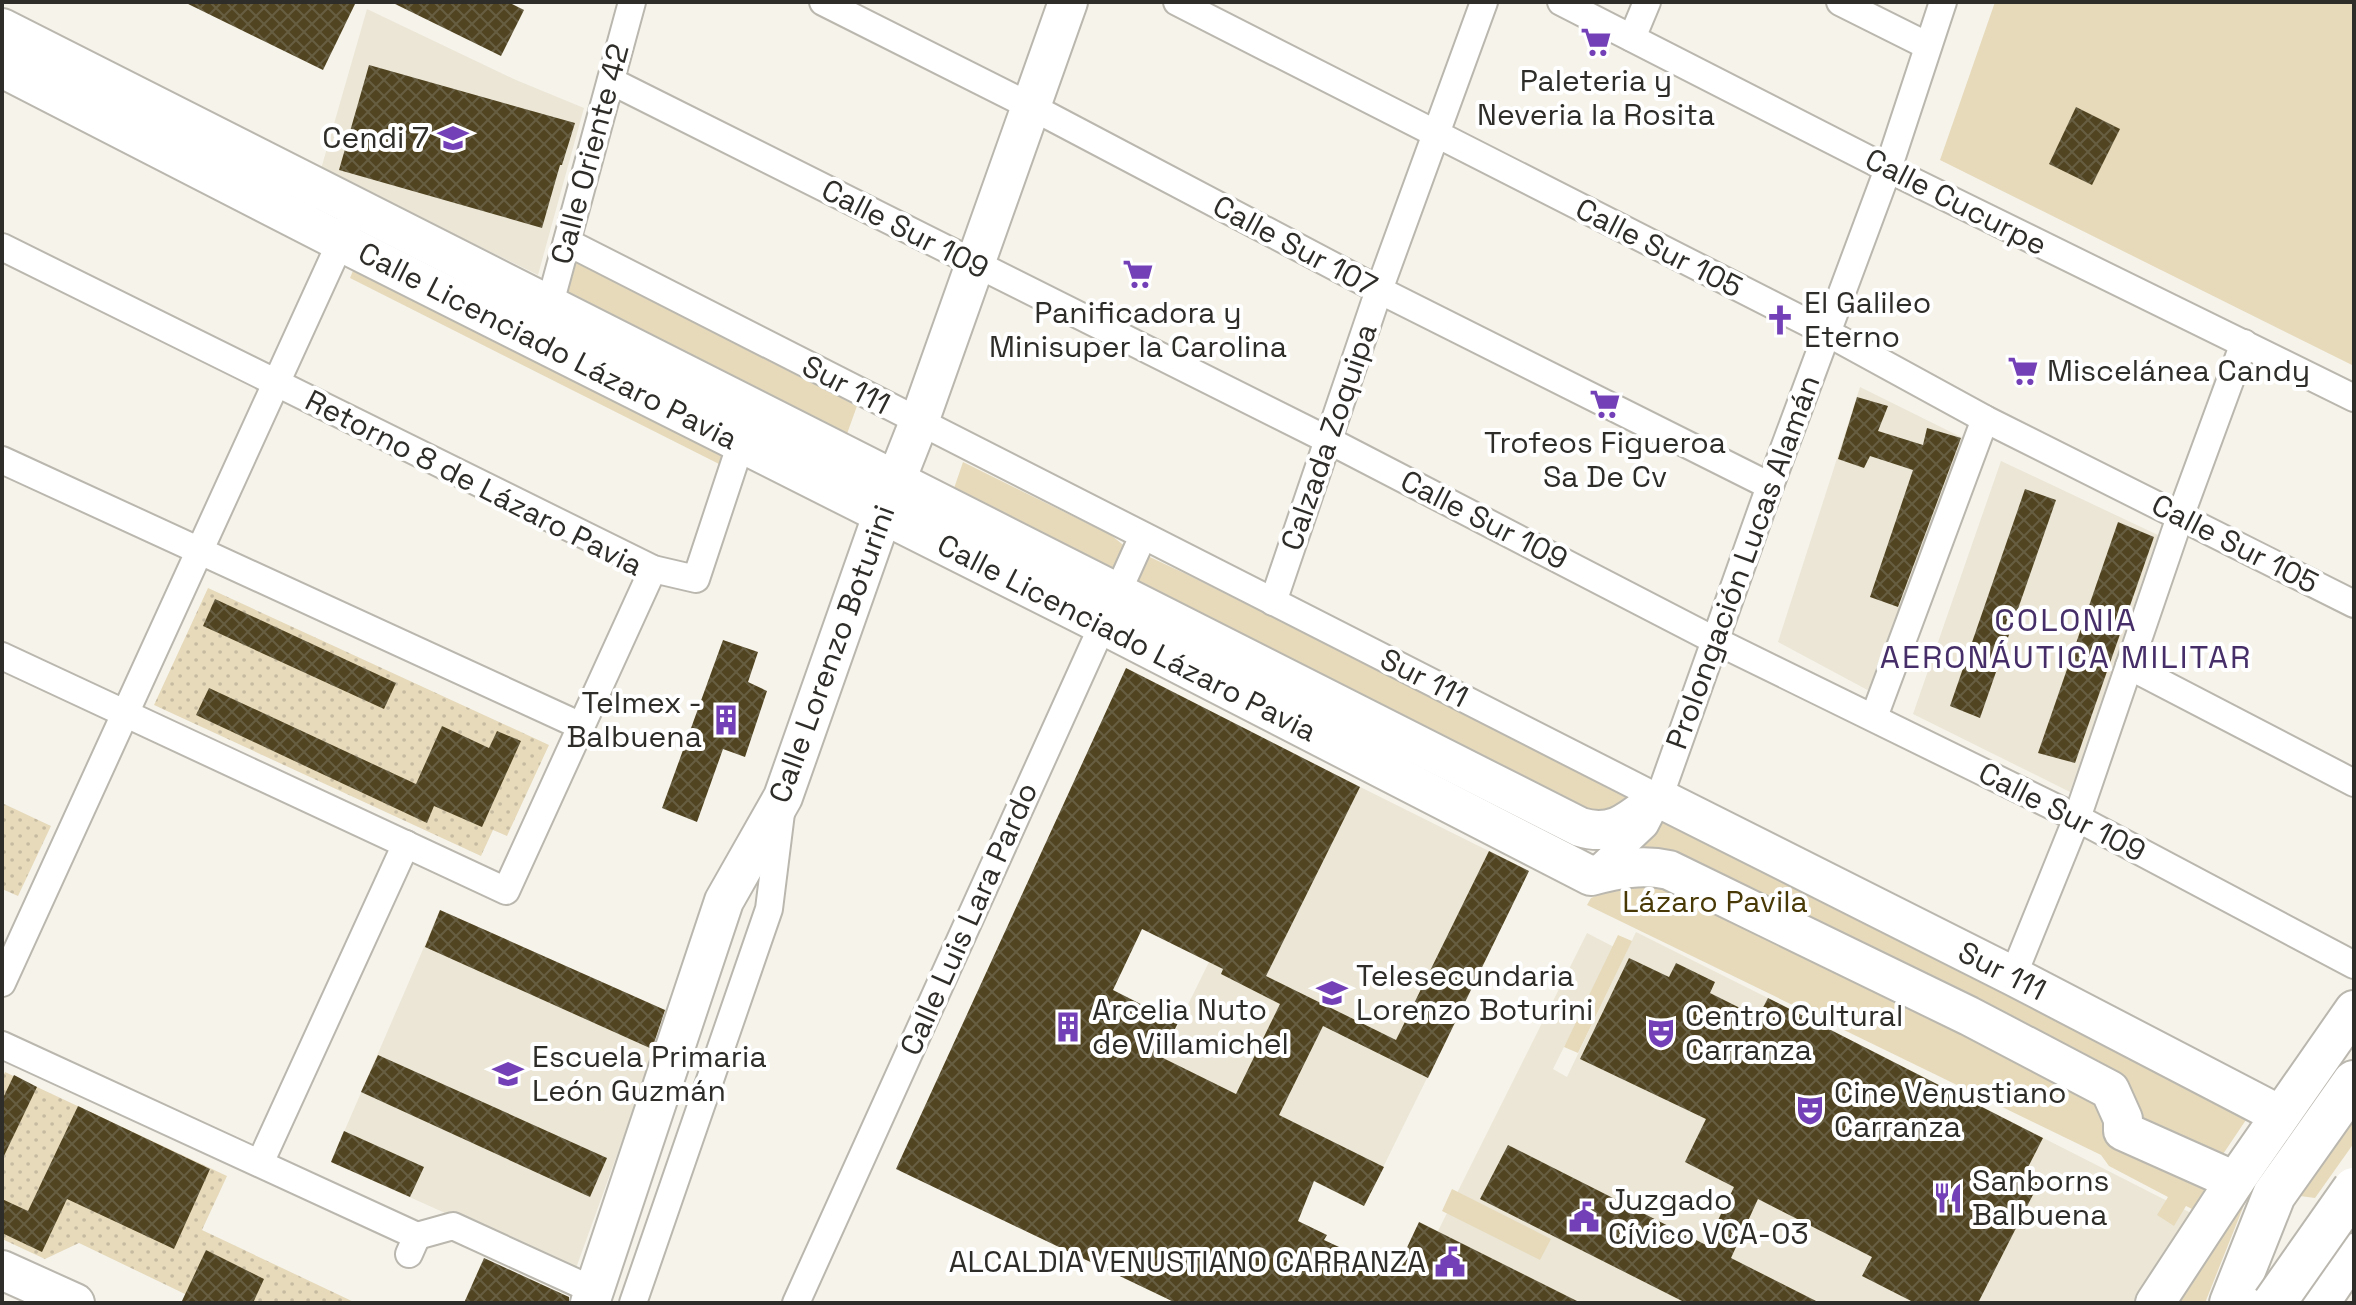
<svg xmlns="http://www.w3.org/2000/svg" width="2356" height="1305" viewBox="0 0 2356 1305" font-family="'Space Grotesk',sans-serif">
	<defs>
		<pattern id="grass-dots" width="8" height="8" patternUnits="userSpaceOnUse" patternTransform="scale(2)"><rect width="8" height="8" fill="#e6dabb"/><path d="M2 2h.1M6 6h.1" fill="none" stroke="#c6bba1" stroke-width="1.8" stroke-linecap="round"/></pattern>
		<pattern id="building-cross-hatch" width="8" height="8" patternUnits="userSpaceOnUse" patternTransform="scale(2)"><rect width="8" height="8" fill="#514421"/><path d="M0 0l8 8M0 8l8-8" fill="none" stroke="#675d41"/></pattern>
	</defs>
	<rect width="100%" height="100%" fill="#f6f3eb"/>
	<g fill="#ebe6d6">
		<path d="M 367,9 L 516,80 L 584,108 L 538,275 L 321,169 Z"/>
		<path d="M 1860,387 L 1963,438 L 1875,694 L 1778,642 Z"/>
		<path d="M 2001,461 L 2158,535 L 2070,792 L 1913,714 Z"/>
		<path d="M 1308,761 L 1529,871 L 1364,1206 L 1143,1096 Z"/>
		<path d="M 440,910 L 667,1011 L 655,1050 L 575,1271 L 331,1162 Z"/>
		<path d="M 1636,932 L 1768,998 L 2193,1214 L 2134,1303 L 1402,1303 L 1587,933 L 1614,947 L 1553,1069 L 1567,1077 Z"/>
	</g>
	<g fill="url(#grass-dots)">
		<path d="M 208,588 L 549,745 L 507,836 L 493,830 L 481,856 L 154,705 Z"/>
		<path d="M 2,803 L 51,826 L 18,896 L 2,889 Z"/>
		<path d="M 5,1072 L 227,1176 L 202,1230 L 356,1303 L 219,1303 L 185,1294 L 79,1243 L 45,1259 L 2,1239 L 2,1078 Z"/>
	</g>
	<g fill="#e6dabb">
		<path d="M 1995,2 L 2354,2 L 2354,366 L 1940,160 Z"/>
		<path d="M 359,256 L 732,452 L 725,467 L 350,278 Z"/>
		<path d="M 573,261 L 857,406 L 843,445 L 562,300 Z"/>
		<path d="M 963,462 L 1111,535 L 1122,544 L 1184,573 L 1695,827 L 2248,1117 L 2215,1166 L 2200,1213 L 2186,1206 L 2174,1226 L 2157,1215 L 2168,1197 L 2109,1166 L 2101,1155 L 1587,905 L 1591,898 L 1642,875 L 1670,859 L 950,500 Z"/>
		<path d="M 1618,935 L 1632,941 L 1578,1053 L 1564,1047 Z"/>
		<path d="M 2329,1074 L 2246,1200 L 2205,1303 L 2168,1303 Z"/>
		<path d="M 2354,1119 L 2354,1143 L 2315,1198 L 2300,1196 Z"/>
		<path d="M 1452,1189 L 1551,1239 L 1540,1260 L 1442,1211 Z"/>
	</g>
	<g fill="url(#building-cross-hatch)" fill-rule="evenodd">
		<path d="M 184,2 L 356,2 L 323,70 Z"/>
		<path d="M 391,2 L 508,2 L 524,10 L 501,56 Z"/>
		<path d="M 369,65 L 575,123 L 562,165 L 560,165 L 542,228 L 339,170 Z"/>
		<path d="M 2076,107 L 2120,129 L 2092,185 L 2049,164 Z"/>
		<path d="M 1857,397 L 1888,406 L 1878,431 L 1923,445 L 1927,428 L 1961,438 L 1898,607 L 1870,597 L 1913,470 L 1870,456 L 1864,468 L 1838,459 Z"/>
		<path d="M 2025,489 L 2056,500 L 1980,718 L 1950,706 Z"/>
		<path d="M 2118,522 L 2154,537 L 2075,763 L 2038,753 Z"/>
		<path d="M 215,599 L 396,683 L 384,709 L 203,626 Z"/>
		<path d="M 723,640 L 758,652 L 748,682 L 767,691 L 745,757 L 723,749 L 697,822 L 662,808 Z"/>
		<path d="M 1126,668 L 1360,787 L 1266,976 L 1396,1040 L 1489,851 L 1529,871 L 1428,1078 L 1323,1026 L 1279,1115 L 1384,1167 L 1364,1206 L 1314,1181 L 1298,1221 L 1327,1235 L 1324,1240 L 1395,1273 L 1419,1222 L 1581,1303 L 1176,1303 L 896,1169 ZM 1142,929 L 1223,969 L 1221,974 L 1280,1004 L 1236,1094 L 1161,1057 L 1178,1023 L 1113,990 Z"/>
		<path d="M 209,688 L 416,784 L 442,726 L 489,748 L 497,731 L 521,741 L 482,827 L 434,806 L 427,823 L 196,715 Z"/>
		<path d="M 440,910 L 665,1010 L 652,1049 L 425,947 Z"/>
		<path d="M 1629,958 L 1669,977 L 1676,963 L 1715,982 L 1710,993 L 1758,1017 L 1768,998 L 2043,1138 L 2025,1173 L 2040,1181 L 1978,1303 L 1915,1303 L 1862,1276 L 1872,1257 L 1758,1199 L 1731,1258 L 1820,1303 L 1686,1303 L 1480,1199 L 1508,1145 L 1706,1245 L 1734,1187 L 1685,1162 L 1706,1119 L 1580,1059 Z"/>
		<path d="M 378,1055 L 607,1158 L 590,1197 L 361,1092 Z"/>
		<path d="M 14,1075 L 37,1087 L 2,1160 L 2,1100 Z"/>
		<path d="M 78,1106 L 210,1169 L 174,1249 L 67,1199 L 42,1252 L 2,1233 L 2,1199 L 28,1211 Z"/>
		<path d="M 344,1131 L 424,1167 L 410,1197 L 331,1162 Z"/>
		<path d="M 206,1250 L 264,1279 L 253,1303 L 181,1303 Z"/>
		<path d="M 484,1258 L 569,1297 L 569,1303 L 464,1303 Z"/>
	</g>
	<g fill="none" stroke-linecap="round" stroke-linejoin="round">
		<g stroke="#bab7af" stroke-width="30">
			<g id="street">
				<path d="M 823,2 L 1030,106 L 1379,290 L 1770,486"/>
				<path d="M 1177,2 L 1826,332 L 1985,419 L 2354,604"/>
				<path d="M 1561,2 L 1888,169 L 2354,398"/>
				<path d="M 1840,2 L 1928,46"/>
				<path d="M 1632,38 L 1647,2"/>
				<path d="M 611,81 L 1328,440 L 1716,641 L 2077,818 L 2354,965"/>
				<path d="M 567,242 L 1659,798"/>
				<path d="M 2,247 L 653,569 L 696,579 L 741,443"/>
				<path d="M 549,307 L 632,2"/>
				<path d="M 2,460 L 581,726"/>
				<path d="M 1273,602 L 1379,290 L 1484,2"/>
				<path d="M 2,656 L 506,891 L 653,569"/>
				<path d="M 2129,666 L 2354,783"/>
				<path d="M 1874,717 L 1985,419"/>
				<path d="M 1592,875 L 1645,825 L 1659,798 L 1770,486 L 1888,169 L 1943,2"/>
				<path d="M 2013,976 L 2077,818 L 2180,517 L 2244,343"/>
				<path d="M 2,983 L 347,228"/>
				<path d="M 2,1045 L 417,1236 L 409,1254"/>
				<path d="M 260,1163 L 406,844"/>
				<path d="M 417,1236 L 453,1226 L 595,1291"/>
				<path d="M 633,1303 L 769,909 L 781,813"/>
				<path d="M 796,1303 L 1143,536"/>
			</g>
		</g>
		<g stroke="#bab7af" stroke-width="42">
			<g id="secondary">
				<path d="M 2,28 L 1580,827 C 1615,838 1632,818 1659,798 L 2013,976 L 2280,1115"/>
				<path d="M 2,68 L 341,242 L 1103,625 L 1591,876 C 1618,869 1641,864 1669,870 L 1969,1016 L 2110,1090 L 2123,1119 L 2123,1131 L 2235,1181"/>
				<path d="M 2,1270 L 75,1303"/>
				<path d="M 590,1303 L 724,901 L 783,797 L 883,513 L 919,422 L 1068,2"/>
				<path d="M 2155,1303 L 2235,1181 L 2354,1010"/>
				<path d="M 2320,1303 L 2354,1253"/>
			</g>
		</g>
		<g stroke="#bab7af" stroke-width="46">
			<path id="primary" d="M 2231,1303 L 2274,1195 L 2354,1082"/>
		</g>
		<use href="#street" stroke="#fff" stroke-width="26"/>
		<use href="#secondary" stroke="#fff" stroke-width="38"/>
		<use href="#primary" stroke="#fff" stroke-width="42"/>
		<g stroke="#bab7af" stroke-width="46" stroke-linecap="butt">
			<path id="primary-bridge" d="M 2274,1303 L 2354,1189"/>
		</g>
		<use href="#primary-bridge" stroke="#fff" stroke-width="42"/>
	</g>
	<defs>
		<g id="supermarket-bare" transform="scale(2.4)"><path d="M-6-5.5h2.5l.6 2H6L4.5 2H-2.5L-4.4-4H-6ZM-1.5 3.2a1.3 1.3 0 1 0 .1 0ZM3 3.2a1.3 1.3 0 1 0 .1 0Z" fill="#7440b7" stroke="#fff" stroke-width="2.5" paint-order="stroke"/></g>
		<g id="school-bare" transform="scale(2.4)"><path d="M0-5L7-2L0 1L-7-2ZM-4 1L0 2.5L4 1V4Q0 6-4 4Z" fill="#7440b7" stroke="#fff" stroke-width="2.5" paint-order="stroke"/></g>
		<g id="church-bare" transform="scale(2.4)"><path d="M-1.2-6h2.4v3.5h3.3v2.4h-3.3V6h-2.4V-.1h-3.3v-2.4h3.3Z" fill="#7440b7" stroke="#fff" stroke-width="2.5" paint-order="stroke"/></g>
		<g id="building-bare" transform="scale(2.4)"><path d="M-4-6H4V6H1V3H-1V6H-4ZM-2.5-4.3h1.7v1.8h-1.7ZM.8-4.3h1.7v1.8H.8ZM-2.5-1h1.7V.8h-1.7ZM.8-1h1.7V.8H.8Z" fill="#7440b7" stroke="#fff" stroke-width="2.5" paint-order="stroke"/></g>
		<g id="theatre-bare" transform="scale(2.4)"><path d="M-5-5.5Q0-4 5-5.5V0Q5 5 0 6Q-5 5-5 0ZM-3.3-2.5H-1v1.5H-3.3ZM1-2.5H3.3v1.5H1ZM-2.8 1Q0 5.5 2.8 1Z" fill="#7440b7" stroke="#fff" stroke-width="2.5" paint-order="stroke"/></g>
		<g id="restaurant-bare" transform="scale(2.4)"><path d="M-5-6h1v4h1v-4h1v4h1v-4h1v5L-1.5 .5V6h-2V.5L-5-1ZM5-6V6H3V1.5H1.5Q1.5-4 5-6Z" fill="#7440b7" stroke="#fff" stroke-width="2.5" paint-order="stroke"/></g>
		<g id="civic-bare" transform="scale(2.4)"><path d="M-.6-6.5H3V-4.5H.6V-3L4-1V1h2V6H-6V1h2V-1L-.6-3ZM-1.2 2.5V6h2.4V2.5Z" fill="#7440b7" stroke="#fff" stroke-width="2.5" paint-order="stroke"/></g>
	</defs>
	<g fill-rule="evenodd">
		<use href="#supermarket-bare" x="1596" y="42"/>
		<use href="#school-bare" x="453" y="138"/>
		<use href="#supermarket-bare" x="1138" y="274"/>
		<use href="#church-bare" x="1780" y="320"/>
		<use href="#supermarket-bare" x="2023" y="371"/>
		<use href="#supermarket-bare" x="1605" y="404"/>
		<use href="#building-bare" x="726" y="720"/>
		<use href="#school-bare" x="1332" y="993"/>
		<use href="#building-bare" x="1068" y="1027"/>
		<use href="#theatre-bare" x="1661" y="1033"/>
		<use href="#school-bare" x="508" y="1074"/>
		<use href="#theatre-bare" x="1810" y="1110"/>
		<use href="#restaurant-bare" x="1948" y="1198"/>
		<use href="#civic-bare" x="1584" y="1217"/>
		<use href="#civic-bare" x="1450" y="1262"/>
	</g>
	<g text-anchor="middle" stroke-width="8" stroke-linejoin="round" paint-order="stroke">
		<g font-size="30" fill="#2e2d29" stroke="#fff" text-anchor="start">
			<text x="1596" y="91" text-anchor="middle">Paleteria y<tspan x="1596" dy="34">Neveria la Rosita</tspan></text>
			<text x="429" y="148" text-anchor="end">Cendi 7</text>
			<text x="1804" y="313">El Galileo<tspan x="1804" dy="34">Eterno</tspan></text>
			<text x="1138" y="323" text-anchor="middle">Panificadora y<tspan x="1138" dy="34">Minisuper la Carolina</tspan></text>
			<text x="2047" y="381">Miscelánea Candy</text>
			<text x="1605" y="453" text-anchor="middle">Trofeos Figueroa<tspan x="1605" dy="34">Sa De Cv</tspan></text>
			<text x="702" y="713" text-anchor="end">Telmex -<tspan x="702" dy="34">Balbuena</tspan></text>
			<text x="1356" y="986">Telesecundaria<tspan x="1356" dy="34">Lorenzo Boturini</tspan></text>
			<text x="1092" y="1020">Arcelia Nuto<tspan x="1092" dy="34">de Villamichel</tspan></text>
			<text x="1685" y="1026">Centro Cultural<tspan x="1685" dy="34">Carranza</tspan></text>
			<text x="532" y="1067">Escuela Primaria<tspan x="532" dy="34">León Guzmán</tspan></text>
			<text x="1834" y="1103">Cine Venustiano<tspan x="1834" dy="34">Carranza</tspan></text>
			<text x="1972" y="1191">Sanborns<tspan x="1972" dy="34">Balbuena</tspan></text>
			<text x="1608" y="1210">Juzgado<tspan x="1608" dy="34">Cívico VCA-03</tspan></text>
			<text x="1426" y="1272" text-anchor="end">ALCALDIA VENUSTIANO CARRANZA</text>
		</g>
		<g font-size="30" fill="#2e2d29" stroke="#fff">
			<text transform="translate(590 154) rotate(-75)" y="10">Calle Oriente 42</text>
			<text transform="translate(1956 202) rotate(27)" y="10">Calle Cucurpe</text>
			<text transform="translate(905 229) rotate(27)" y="10">Calle Sur 109</text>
			<text transform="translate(1295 246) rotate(28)" y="10">Calle Sur 107</text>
			<text transform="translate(1659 248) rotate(27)" y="10">Calle Sur 105</text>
			<text transform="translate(548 346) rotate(27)" y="10">Calle Licenciado Lázaro Pavia</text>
			<text transform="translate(846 385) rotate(27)" y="10">Sur 111</text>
			<text transform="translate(1329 437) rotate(-71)" y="10">Calzada Zoquipa</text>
			<text transform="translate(474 483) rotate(27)" y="10">Retorno 8 de Lázaro Pavia</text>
			<text transform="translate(1484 520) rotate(27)" y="10">Calle Sur 109</text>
			<text transform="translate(2235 544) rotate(27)" y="10">Calle Sur 105</text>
			<text transform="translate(1743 562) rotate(-70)" y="10">Prolongación Lucas Alamán</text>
			<text transform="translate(1127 638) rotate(27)" y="10">Calle Licenciado Lázaro Pavia</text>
			<text transform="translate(832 654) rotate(-70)" y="10">Calle Lorenzo Boturini</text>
			<text transform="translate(1424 678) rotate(27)" y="10">Sur 111</text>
			<text transform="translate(2062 812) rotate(27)" y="10">Calle Sur 109</text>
			<text transform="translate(969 919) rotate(-66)" y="10">Calle Luis Lara Pardo</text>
			<text transform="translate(2002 971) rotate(27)" y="10">Sur 111</text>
		</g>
		<g font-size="30" fill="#483906" stroke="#fff">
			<text x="1715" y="912">Lázaro Pavila</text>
		</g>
		<g font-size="32" letter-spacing="2" fill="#462e69" stroke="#fff">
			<text x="2066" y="631">COLONIA<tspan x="2066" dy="37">AERONÁUTICA MILITAR</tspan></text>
		</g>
	</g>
	<rect width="2356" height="1305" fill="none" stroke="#2e2d29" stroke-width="8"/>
</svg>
